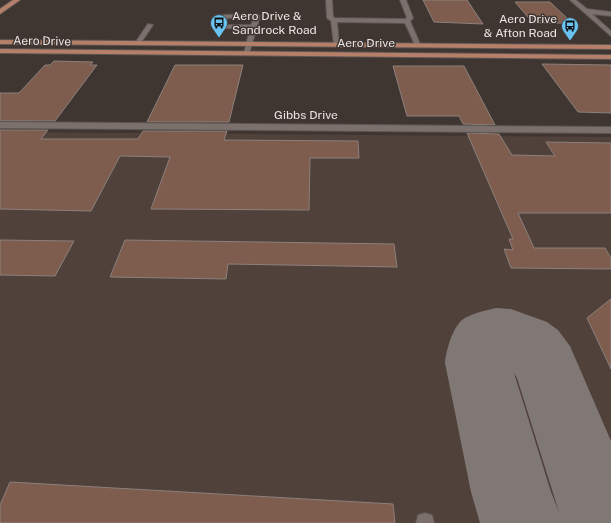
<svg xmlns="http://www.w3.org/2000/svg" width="611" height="523" viewBox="0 0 611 523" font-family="'Public Sans',sans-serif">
	<rect width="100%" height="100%" fill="#3f3632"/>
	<path fill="#50413b" d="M 0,132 L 611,137 L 611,523 L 0,523 Z"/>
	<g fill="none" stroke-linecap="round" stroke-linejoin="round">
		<path fill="#807874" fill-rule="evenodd" d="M 497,308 L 511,309 L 547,322 L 558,330 L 570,346 L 611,441 L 611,523 L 480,523 L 471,492 L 445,363 C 446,351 452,329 462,320 C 470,314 486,310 497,308 ZM 514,373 L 517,378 L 559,512 L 551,492 Z"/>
	</g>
	<g fill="#7e5c4e" stroke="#8b817c">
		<path d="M 423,0 L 467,0 L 483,24 L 434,22 Z"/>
		<path d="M 515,2 L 550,2 L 572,23 L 533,23 Z"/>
		<path d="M 54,61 L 93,62 L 90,65 L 97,65 L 55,121 L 0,121 L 0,93 L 19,93 L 45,65 L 50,65 Z"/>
		<path d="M 542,64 L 611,65 L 611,113 L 578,112 Z"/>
		<path d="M 175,65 L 243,65 L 229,122 L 147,122 Z"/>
		<path d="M 393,66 L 464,66 L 495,125 L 463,124 L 459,116 L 407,116 Z"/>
		<path d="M 0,130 L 48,130 L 41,139 L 138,139 L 143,131 L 227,131 L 224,140 L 358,141 L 359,158 L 310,158 L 309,210 L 151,209 L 170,157 L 120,156 L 91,211 L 0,209 Z"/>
		<path d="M 467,133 L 499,134 L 512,155 L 555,156 L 546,142 L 611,143 L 611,213 L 518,213 L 534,248 L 605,248 L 611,258 L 611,269 L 511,268 L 504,249 L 513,250 L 509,239 L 513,239 Z"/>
		<path d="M 0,240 L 74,241 L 55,276 L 0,275 Z"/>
		<path d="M 125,240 L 394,244 L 397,267 L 228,264 L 226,279 L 110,277 Z"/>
		<path d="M 611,299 L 611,369 L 587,318 Z"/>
		<path d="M 10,482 L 393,504 L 395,523 L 0,523 L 0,505 Z"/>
	</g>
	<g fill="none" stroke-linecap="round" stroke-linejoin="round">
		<g stroke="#5d5553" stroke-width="2">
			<g id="minor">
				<path d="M 326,0 L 332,0 L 333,17 L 335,18 L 405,19 L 407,18 L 400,0 L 406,0 L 413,18 L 410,21 L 420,44 L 415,45 L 405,23 L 337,22 L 339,44 L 334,45 L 331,21 L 327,18 Z"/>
				<path d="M 570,0 L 576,0 L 587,9 L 611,12 L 611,16 L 592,14 L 611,31 L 611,36 Z"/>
				<path d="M 223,15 L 257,14 L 260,16 L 249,54 L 244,53 L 250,29 L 220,28 ZM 227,18 L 254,18 L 251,25 L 226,25 Z"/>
				<path d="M 148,24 L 153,25 L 140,44 L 136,44 L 135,43 Z"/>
				<path d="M 0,122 L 611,127 L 611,133 L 0,128 Z"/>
				<path d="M 425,513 L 432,515 L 434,523 L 416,523 L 418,515 Z"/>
			</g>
		</g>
		<g stroke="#5d5553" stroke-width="2">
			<g id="major">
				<path d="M 13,0 L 20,0 L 0,14 L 0,9 Z"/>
				<path d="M 0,40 L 611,45 L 611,49 L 0,44 Z"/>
				<path d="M 0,49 L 611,55 L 611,59 L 0,53 Z"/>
			</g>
		</g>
		<use href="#minor" fill="#7b706c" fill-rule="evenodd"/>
		<use href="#major" fill="#b57f69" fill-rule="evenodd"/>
	</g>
	<defs>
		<g id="bus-pin" transform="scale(0.9)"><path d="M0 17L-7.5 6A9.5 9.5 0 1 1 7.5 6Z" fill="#69c3f1" stroke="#3f3632"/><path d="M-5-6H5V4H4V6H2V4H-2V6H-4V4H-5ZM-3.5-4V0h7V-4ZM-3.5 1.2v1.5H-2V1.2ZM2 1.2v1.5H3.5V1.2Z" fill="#111"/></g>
	</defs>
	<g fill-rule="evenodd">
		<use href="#bus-pin" x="219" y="23"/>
		<use href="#bus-pin" x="570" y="26"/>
	</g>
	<g text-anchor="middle" stroke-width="3" stroke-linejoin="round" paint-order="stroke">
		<g font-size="12" fill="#ece6e4" stroke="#3f3632" text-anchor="start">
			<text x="232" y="20">Aero Drive &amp;<tspan x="232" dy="14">Sandrock Road</tspan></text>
			<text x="557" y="23" text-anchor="end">Aero Drive<tspan x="557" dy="14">&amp; Afton Road</tspan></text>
		</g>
		<g font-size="12" fill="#ece6e4" stroke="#3f3632">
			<text transform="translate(42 41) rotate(1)" y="4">Aero Drive</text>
			<text x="366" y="47">Aero Drive</text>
			<text x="306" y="119">Gibbs Drive</text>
		</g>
	</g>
</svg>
